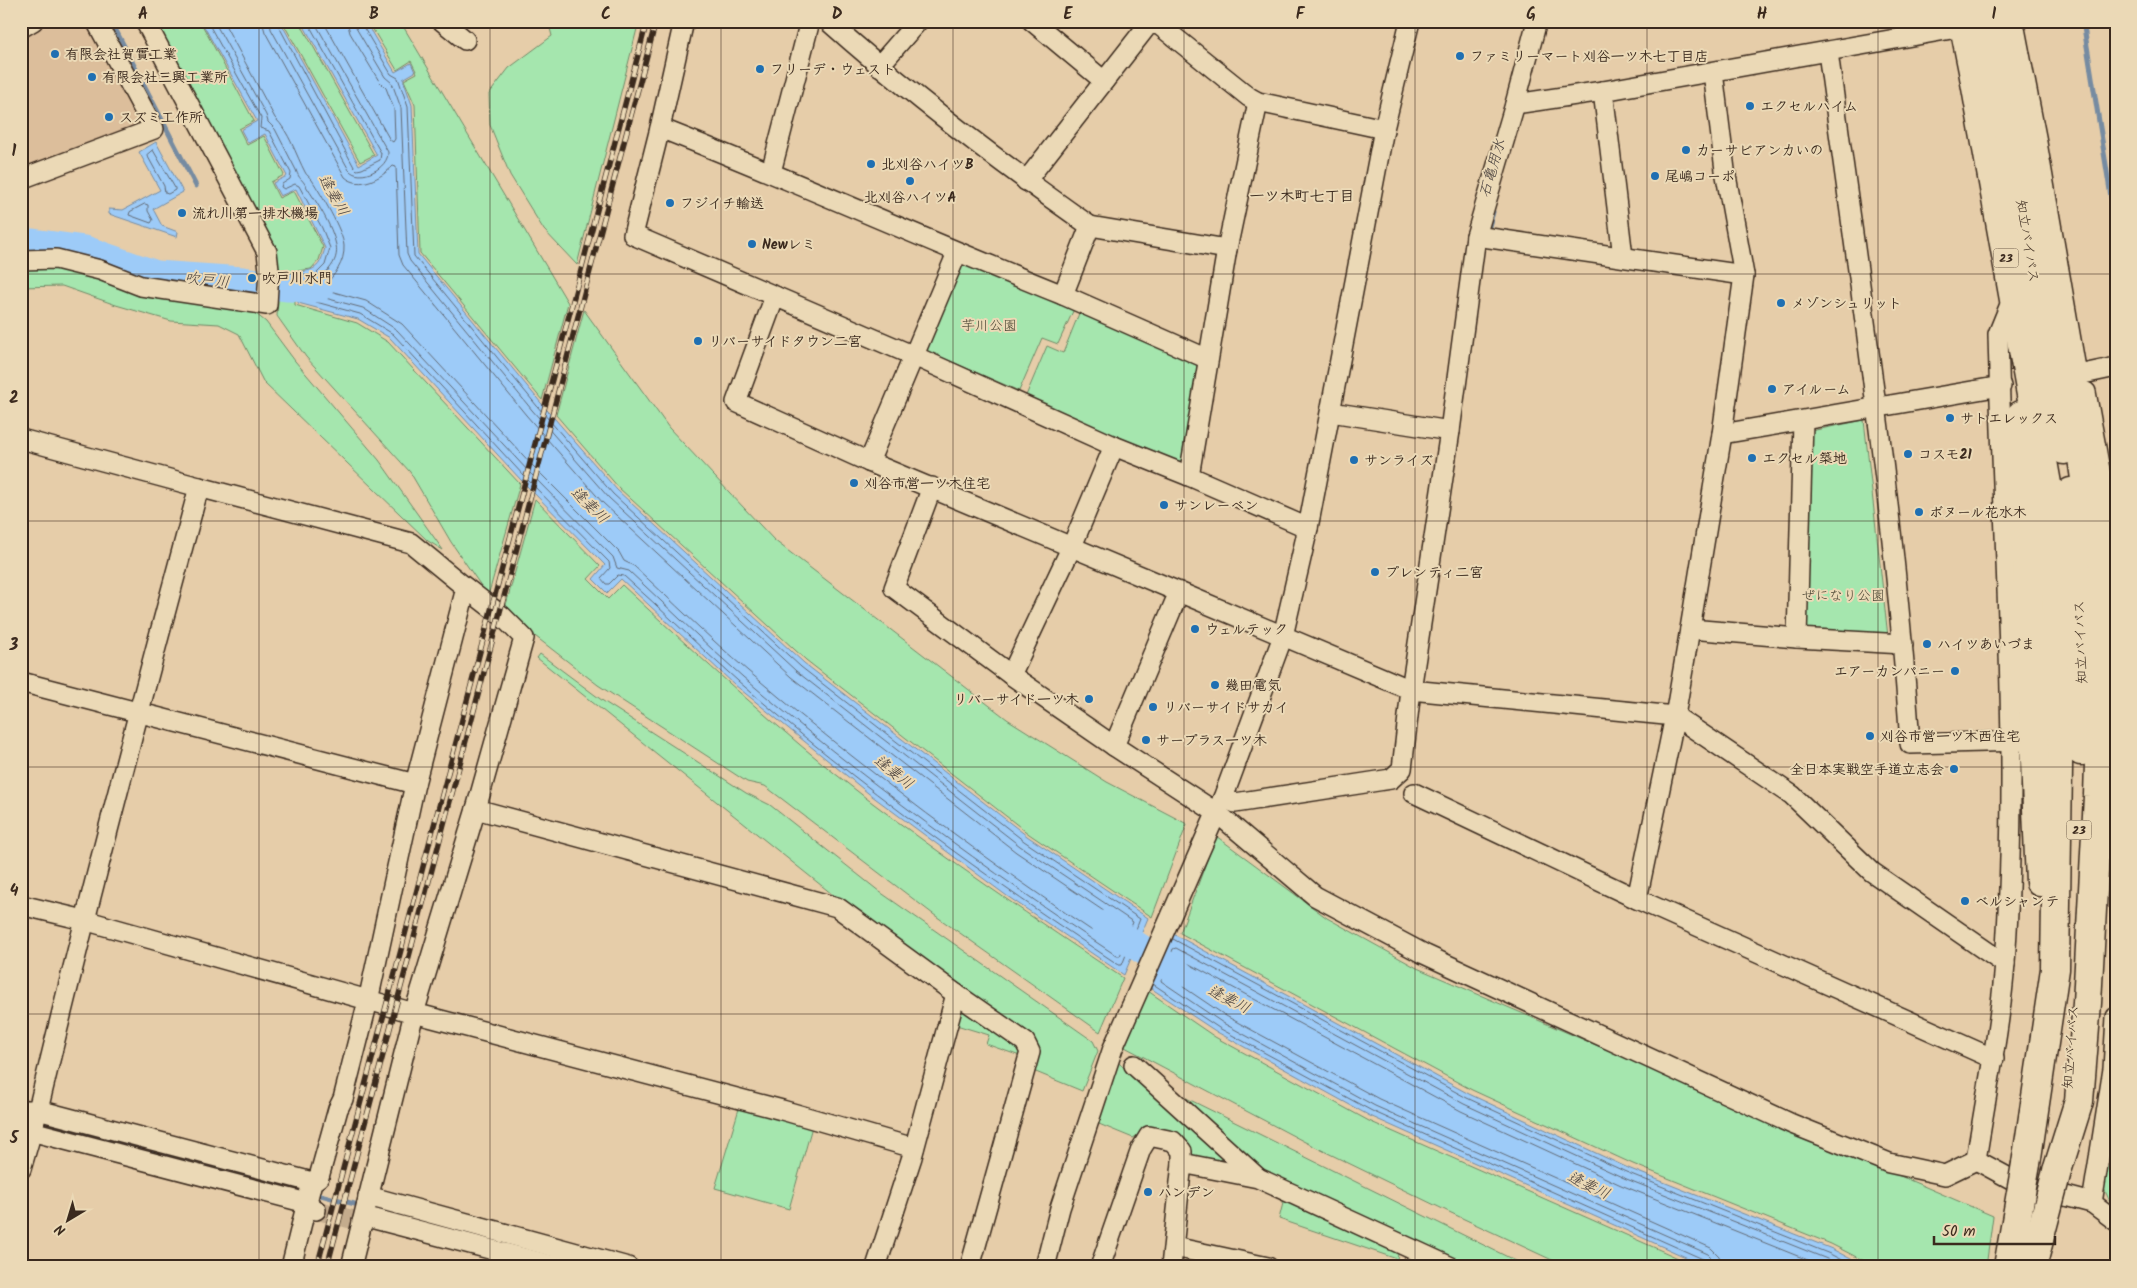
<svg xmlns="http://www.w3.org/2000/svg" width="2137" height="1288" viewBox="0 0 2137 1288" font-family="Kalam,'Klee One',sans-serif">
	<rect width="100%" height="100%" fill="#e6cda9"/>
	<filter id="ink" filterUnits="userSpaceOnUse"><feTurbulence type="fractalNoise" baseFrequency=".02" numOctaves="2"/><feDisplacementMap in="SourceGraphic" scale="10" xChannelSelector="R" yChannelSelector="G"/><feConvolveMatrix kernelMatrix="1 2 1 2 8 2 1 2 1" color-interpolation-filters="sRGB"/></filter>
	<g filter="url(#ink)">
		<path fill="#dcbe9b" d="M 21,21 L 88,21 L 145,126 L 21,170 Z"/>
		<g fill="#a5e6ae" stroke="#708866">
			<path d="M 151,21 L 200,21 L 254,121 L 239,129 L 247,145 L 264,136 L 284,175 L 271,182 L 279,198 L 294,191 L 323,247 L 319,260 L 311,269 L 297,271 L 297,277 L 279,275 L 272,250 Z"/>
			<path d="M 282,21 L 299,21 L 374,155 L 360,162 Z"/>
			<path d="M 368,21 L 400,21 L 568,303 L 542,400 L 420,253 L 415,105 L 404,80 L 417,73 L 411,61 L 397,70 Z"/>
			<path d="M 548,21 L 639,21 L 577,265 L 544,230 L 510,175 L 490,125 L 489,94 L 509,68 L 552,36 Z"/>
			<path d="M 954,257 L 1074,309 L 1058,344 L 1042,338 L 1019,391 L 918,347 Z"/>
			<path d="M 56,263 L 250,309 L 266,322 L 295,361 L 379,460 L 443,550 L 428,541 L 264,383 L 239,334 L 219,324 L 171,321 L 116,305 L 62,286 L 21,287 L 21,264 Z"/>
			<path d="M 278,298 L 295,299 L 295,305 L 357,323 L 388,342 L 520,484 L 488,596 L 451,542 L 410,472 L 306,357 L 277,316 Z"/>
			<path d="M 584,310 L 669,428 L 774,540 L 1007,719 L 1107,782 L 1187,824 L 1152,917 L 1029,834 L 806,660 L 619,488 L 556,415 Z"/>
			<path d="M 1080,311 L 1200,364 L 1183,464 L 1025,398 L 1047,346 L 1063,353 Z"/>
			<path d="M 1864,420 L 1888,637 L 1803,635 L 1806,432 Z"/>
			<path d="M 535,499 L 600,566 L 588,579 L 608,599 L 622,585 C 701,658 780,732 866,798 C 949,861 1036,920 1123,978 L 1100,1032 L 933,914 L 765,786 L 747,782 L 598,685 L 504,612 Z"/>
			<path d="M 540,654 L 603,701 L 746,793 L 770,805 L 880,892 L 1093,1041 L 1098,1051 L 1082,1091 L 1031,1070 L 1037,1052 L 842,902 L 537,658 Z"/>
			<path d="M 1216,836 L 1327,918 L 1417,968 L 1993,1216 L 1986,1267 L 1876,1267 L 1831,1244 L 1633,1164 L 1472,1090 L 1180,933 Z"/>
			<path d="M 1145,989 L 1215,1037 L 1369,1121 L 1678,1258 L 1674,1267 L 1567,1267 L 1447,1211 L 1305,1142 L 1121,1045 Z"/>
			<path d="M 958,1001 L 1023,1045 L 1020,1056 L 986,1044 L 989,1035 L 953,1024 Z"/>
			<path d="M 1113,1058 L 1231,1161 L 1230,1166 L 1193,1158 L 1179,1137 L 1146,1130 L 1133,1138 L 1094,1122 Z"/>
			<path d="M 2116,1088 L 2116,1215 L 2102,1184 Z"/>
			<path d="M 1172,1091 L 1528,1267 L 1465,1267 L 1260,1171 Z"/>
			<path d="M 741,1102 L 813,1123 L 789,1209 L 715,1188 Z"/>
			<path d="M 1285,1195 L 1399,1250 L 1397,1259 L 1279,1219 Z"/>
		</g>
		<g fill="#9dcbf8" stroke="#768ba1">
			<path d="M 201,21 L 280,21 L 359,165 L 377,155 L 301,21 L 365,21 L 395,72 L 411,63 L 415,72 L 403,79 L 412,105 L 418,254 L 541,403 L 617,490 L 804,663 L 1027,836 L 1148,918 L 1124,975 L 1007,896 L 868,793 L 735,685 L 621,579 L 607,593 L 593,579 L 605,565 L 521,480 L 390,338 L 358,319 L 298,303 L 298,295 L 279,294 L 279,277 L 299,279 L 299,272 C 317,270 320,266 325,248 L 296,189 L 280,196 L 273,183 L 287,176 L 265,134 L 248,143 L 241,130 L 257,121 Z"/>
			<path d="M 156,142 L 183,192 L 153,209 L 162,226 L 178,232 L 177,237 L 109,214 L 109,209 L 123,210 L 160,190 L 139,152 Z"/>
			<path d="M 1168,931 L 1469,1094 L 1628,1168 L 1832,1249 L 1866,1267 L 1708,1267 L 1370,1116 L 1217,1032 L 1146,985 Z"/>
		</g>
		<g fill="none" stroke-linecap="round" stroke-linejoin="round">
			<g stroke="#626a75" stroke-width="1">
				<path d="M 207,21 L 261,118 L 260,128 L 269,131 L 291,173 L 290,179 L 282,184 L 281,187 L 284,189 L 295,184 L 299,186 L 322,228 L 330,248 L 325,265 L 315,275 L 305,277 L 300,284 L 286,283 L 285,289 L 300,291 L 305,299 L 360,314 L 393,334 L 524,476 L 609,562 L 610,568 L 601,578 L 606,584 L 609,584 L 618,575 L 624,576 C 663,610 699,647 738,681 C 858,785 987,878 1119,965 L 1122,965 L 1140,919 L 1024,841 L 801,667 L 613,494 L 537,406 L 414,256 L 408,107 L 398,78 L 391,74 L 362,25 L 361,21"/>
				<path d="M 214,21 L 266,115 L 268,122 L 275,129 L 296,170 C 300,181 301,177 306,186 C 317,203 332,225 336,245 C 340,263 323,278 309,283 L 307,288 L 310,294 L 363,308 L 397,330 L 529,472 L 613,557 L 617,568 L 629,571 C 667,606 704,643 743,677 C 861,778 987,870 1117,956 L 1120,956 L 1133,922 L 1020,846 L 796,671 L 609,498 L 532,410 L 410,261 L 407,254 L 401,108 L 392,83 L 385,77 L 356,28 L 355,21"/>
				<path d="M 223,21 L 275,118 C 289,131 296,155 305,172 C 306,175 310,177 312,180 C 321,194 343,231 344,246 C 345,262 334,277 323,286 L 323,289 L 366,301 L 402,324 L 534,467 L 619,552 L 624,561 L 634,566 C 672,601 709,638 748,671 C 864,770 986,860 1113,945 L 1116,944 L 1124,927 L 1123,924 L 1016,852 L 791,677 L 603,503 L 526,415 L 403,265 L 399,255 L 396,167 L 393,166 C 381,178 360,190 345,177 L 265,32 L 262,21"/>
				<path d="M 270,21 L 271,29 L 349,170 C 360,183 389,168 388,152 L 314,21"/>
				<path d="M 276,21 L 354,167 L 357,170 L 362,169 L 380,160 L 381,153 L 307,21"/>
				<path d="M 323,21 L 390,140 L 393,142 L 395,139 L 394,109 L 386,88 L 379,81 L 350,33 L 347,21"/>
				<path d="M 153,150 L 175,188 L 175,190 L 168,194 L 165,193 L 164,186 L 147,155 Z"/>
				<path d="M 145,204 L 148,205 L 148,211 L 153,220 L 151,223 L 129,215 L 130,212 Z"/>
				<path d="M 1173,939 L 1467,1098 L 1626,1172 L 1830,1254 L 1855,1267"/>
				<path d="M 1153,984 L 1219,1028 L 1372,1111 L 1705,1260 L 1708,1267"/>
				<path d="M 1715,1267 L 1713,1259 L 1708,1254 L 1375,1106 L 1223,1023 L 1161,981 L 1173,949 L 1176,948 L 1464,1104 L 1624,1178 L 1827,1259 L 1842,1267"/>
				<path d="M 1722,1267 L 1719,1256 L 1711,1248 L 1379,1099 L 1226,1016 L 1170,978 L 1177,960 L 1180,959 L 1461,1111 L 1621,1185 L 1825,1267"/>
			</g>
			<g stroke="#768ba1" stroke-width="5">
				<path d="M 111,21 L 196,186"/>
				<path d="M 2083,21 L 2116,228"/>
				<path d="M 1489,226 L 1493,212"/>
				<path d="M 42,1122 L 450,1229"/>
				<path d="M 559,1259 L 587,1267"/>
			</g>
			<g stroke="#9dcbf8" stroke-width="29">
				<path d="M 21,245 L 33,243 L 85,250 L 156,275 L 243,281 L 286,287 L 318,288"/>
				<path d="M 1105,925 L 1178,973"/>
			</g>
			<path stroke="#c4ac8d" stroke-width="19" stroke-dasharray="19 9" stroke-linecap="butt" d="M 316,1210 L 362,1222"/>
			<g stroke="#3b2a1e" stroke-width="22">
				<g id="minor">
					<path d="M 442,21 L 465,40"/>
					<path d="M 828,21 C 911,95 999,162 1090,226 L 1063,295 L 1208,359"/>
					<path d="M 1032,21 L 1104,81"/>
					<path d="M 21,28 L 33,21"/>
					<path d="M 1828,52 C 1859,282 1895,512 1910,744 L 2022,741"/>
					<path d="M 879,66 L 918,21"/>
					<path d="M 1603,91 L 1623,257"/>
					<path d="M 1258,102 L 1227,249 L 1189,476 L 1308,528"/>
					<path d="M 1515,104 L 1603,91 L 1957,28"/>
					<path d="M 660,128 L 684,21"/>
					<path d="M 771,172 L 810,21"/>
					<path d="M 21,179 L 154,129 L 96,21"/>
					<path d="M 1026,181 L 1148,25 L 1158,24 L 1249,97 L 1258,102 L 1384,129"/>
					<path d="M 1090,226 L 1227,249"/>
					<path d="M 1476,236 L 1744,275"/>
					<path d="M 21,260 L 56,259 L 100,270 L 141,286 L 267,305 L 269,270 L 267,252 L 145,21"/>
					<path d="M 1063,295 C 928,241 795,181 660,128 L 633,235 L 912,355 L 1114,446 L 1189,476"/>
					<path d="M 775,296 L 736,402 L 869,462 L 1179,592 L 1114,746"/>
					<path d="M 2083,374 L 2116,367"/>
					<path d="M 2086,392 L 2116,559"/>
					<path d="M 1331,412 L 1450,431"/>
					<path d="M 1722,434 L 2001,386"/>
					<path d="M 21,439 L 199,487"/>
					<path d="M 869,462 L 957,253"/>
					<path d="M 932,487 L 894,588 L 1011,675 L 1114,746 L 1217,813 L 1315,896 L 1424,954 L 1792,1124 L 1877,1158 L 1889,1163 L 1945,1175 L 1976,1160"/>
					<path d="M 466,588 L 502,616 L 524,638 L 476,809 L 414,1013 L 782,1110 L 914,1148"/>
					<path d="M 1179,592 L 1411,690 L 1675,716 L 1690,629 L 1797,638 L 1903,644"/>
					<path d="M 1690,629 L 1722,434 L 1744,275 L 1725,170 L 1713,72"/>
					<path d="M 1797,638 L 1803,421"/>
					<path d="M 1011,675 L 1072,546 L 1114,446"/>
					<path d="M 21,682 L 415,784 L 466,588 L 411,543 L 199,487 C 143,694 88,901 38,1110 L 312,1182"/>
					<path d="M 1414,793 L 1637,899"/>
					<path d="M 1223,798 L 1235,803 L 1391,779 L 1402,769 L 1411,690 L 1450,431 L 1476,236 L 1515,104 L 1537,21"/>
					<path d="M 476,809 L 837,907 L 956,994 L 1025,1042 L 1030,1052 L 970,1267"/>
					<path d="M 21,905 L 84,920 L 414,1013 L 351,1267"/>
					<path d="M 1994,1059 L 1637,899 L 1675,716 L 1792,795 L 1872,872 L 2005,964"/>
					<path d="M 1134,1065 L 1257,1177"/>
					<path d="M 21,1110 L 38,1110 L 21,1169"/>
					<path d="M 21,1125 L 31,1131 L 307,1203 L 316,1210"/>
					<path d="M 1976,1160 C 1986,1094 2000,1029 2005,963 C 2020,753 2003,544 1998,334 L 2009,307"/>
					<path d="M 1976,1160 L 2011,1179"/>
					<path d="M 2058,1194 L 2092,1203 L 2116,1221"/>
					<path d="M 368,1196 L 628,1267"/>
					<path d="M 2092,1203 L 2113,1069 L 2116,1017"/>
					<path d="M 362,1222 L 371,1218 L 558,1267"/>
					<path d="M 1174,1247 L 1268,1267"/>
					<path d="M 291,1267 L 312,1182 L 319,1177 L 338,1109 L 343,1099 L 368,1001 L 415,784"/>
					<path d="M 876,1267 L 912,1157 L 956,994"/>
					<path d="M 1045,1267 L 1060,1208 L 1113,1048 L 1223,798 L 1283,636 L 1308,528 L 1384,129 L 1410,21"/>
					<path d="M 1100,1267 L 1141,1149 L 1149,1136 L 1173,1141 L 1182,1151 L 1182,1163"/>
					<path d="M 1171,1267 L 1182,1163 L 1258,1178 L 1451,1267"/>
				</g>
			</g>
			<g stroke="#3b2a1e" stroke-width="31">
				<g id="highway">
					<path d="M 1963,21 L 1973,71 L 2049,495 L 2055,597 L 2059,700 L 2055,969 L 2026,1164"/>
					<path d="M 1984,21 L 2015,160 L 2064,450"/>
					<path d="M 2009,21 L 2032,140 L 2073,378 L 2079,438 L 2095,546 L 2103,633 L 2098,796 L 2087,1003 L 2079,1101 L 2057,1171"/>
					<path d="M 2021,415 L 2040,882"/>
					<path d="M 2071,492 C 2077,579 2083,665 2081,751"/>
				</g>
			</g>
			<use href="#minor" stroke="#ebd9b6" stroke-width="19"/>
			<use href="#highway" stroke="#ebd9b6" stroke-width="28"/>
			<g stroke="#3b2a1e" stroke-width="5.5">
				<g id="rail">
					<path d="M 317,1267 L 647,21"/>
					<path d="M 327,1267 L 656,21"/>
				</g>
			</g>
			<use href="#rail" stroke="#ebd9b6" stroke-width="4" stroke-dasharray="11" stroke-linecap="butt"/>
			<g stroke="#3b2a1e" stroke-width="31" stroke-linecap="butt">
				<g id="highway-bridge">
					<path d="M 2008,1267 L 2026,1164"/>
					<path d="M 2032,1267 L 2057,1171"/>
				</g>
			</g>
			<use href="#highway-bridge" stroke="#ebd9b6" stroke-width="28"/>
		</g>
	</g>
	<path fill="none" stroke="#3b2a1e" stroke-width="1" stroke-opacity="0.55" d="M 259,21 L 259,1267M 490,21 L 490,1267M 721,21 L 721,1267M 953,21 L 953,1267M 1184,21 L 1184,1267M 1415,21 L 1415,1267M 1647,21 L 1647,1267M 1878,21 L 1878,1267M 21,274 L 2116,274M 21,521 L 2116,521M 21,767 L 2116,767M 21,1014 L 2116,1014"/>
	<g fill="#1f6fb2" stroke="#ebd9b6" stroke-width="2">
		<circle cx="55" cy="54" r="5"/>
		<circle cx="1460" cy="56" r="5"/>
		<circle cx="760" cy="69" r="5"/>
		<circle cx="92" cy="77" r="5"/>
		<circle cx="1750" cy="106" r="5"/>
		<circle cx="109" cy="117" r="5"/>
		<circle cx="1686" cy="150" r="5"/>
		<circle cx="871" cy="164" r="5"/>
		<circle cx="1655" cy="176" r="5"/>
		<circle cx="910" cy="181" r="5"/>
		<circle cx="670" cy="203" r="5"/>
		<circle cx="182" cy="213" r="5"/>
		<circle cx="752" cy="244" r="5"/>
		<circle cx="252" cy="278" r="5"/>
		<circle cx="1781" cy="303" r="5"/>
		<circle cx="698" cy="341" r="5"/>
		<circle cx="1772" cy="389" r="5"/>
		<circle cx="1950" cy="418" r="5"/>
		<circle cx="1908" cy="454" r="5"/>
		<circle cx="1752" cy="458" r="5"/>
		<circle cx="1354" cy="460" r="5"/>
		<circle cx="854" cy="483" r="5"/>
		<circle cx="1164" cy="505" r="5"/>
		<circle cx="1919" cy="512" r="5"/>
		<circle cx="1375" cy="572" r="5"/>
		<circle cx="1195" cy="629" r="5"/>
		<circle cx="1927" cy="644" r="5"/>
		<circle cx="1955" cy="671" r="5"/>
		<circle cx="1215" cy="685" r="5"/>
		<circle cx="1089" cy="699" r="5"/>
		<circle cx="1153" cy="707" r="5"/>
		<circle cx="1870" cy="736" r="5"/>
		<circle cx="1146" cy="740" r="5"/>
		<circle cx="1954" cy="769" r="5"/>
		<circle cx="1965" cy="901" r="5"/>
		<circle cx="1148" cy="1192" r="5"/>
	</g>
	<g text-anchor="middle" stroke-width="4" stroke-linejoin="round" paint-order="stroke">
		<g fill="#ebd9b6" stroke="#705e4c" stroke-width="1">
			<rect x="1993.5" y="248.5" width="25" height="19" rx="4"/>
			<rect x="2066.5" y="820.5" width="25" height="19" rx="4"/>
		</g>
		<g font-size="12" font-weight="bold" fill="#3b2a1e">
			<text x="2006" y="262">23</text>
			<text x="2079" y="834">23</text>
		</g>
		<g font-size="14" font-weight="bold" fill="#3b2a1e" stroke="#ebd9b6" text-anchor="start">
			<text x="65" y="59">有限会社賀實工業</text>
			<text x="1470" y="61">ファミリーマート刈谷一ツ木七丁目店</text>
			<text x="770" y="74">フリーデ・ウェスト</text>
			<text x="102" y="82">有限会社三興工業所</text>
			<text x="1760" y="111">エクセルハイム</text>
			<text x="119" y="122">スズミ工作所</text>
			<text x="1696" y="155">カーサビアンカいの</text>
			<text x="881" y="169">北刈谷ハイツB</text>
			<text x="1665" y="181">尾嶋コーポ</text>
			<text x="910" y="202" text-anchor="middle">北刈谷ハイツA</text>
			<text x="680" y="208">フジイチ輸送</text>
			<text x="192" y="218">流れ川第一排水機場</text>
			<text x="762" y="249">Newレミ</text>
			<text x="262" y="283">吹戸川水門</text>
			<text x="1791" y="308">メゾンシュリット</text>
			<text x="708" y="346">リバーサイドタウン二宮</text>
			<text x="1782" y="394">アイルーム</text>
			<text x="1960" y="423">サトエレックス</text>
			<text x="1918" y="459">コスモ21</text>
			<text x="1762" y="463">エクセル築地</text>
			<text x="1364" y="465">サンライズ</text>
			<text x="864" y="488">刈谷市営一ツ木住宅</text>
			<text x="1174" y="510">サンレーベン</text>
			<text x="1929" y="517">ボヌール花水木</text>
			<text x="1385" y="577">プレンティ二宮</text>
			<text x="1205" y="634">ウェルテック</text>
			<text x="1937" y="649">ハイツあいづま</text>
			<text x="1945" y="676" text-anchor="end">エアーカンパニー</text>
			<text x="1225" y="690">幾田電気</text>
			<text x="1079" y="704" text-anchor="end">リバーサイド一ツ木</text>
			<text x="1163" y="712">リバーサイドサカイ</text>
			<text x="1880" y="741">刈谷市営一ツ木西住宅</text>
			<text x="1156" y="745">サープラス一ツ木</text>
			<text x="1944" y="774" text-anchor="end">全日本実戦空手道立志会</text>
			<text x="1975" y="906">ベルシャンテ</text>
			<text x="1158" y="1197">ハンデン</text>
		</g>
		<g font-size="14" fill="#3b2a1e" stroke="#ebd9b6">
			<text transform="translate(2028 241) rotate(81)" y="5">知立バイパス</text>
			<text transform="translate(2080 642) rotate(-92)" y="5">知立バイパス</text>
			<text transform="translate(2070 1047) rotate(-86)" y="5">知立バイパス</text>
		</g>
		<g font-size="14" fill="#4b4634" stroke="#ebd9b6">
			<text x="989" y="330">芋川公園</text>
			<text x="1843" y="600">ぜになり公園</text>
		</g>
		<g font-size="15" font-style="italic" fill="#4a423f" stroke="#ebd9b6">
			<text transform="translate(1492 168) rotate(-74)" y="5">石亀用水</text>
			<text transform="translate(334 195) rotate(60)" y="5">逢妻川</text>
			<text transform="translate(207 280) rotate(6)" y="5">吹戸川</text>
			<text transform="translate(590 505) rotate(44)" y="5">逢妻川</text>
			<text transform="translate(894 772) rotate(38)" y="5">逢妻川</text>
			<text transform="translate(1229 999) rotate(27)" y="5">逢妻川</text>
			<text transform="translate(1589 1185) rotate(26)" y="5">逢妻川</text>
		</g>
		<g font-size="15" font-weight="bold" fill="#3b2a1e" stroke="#ebd9b6">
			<text x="1302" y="201">一ツ木町七丁目</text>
		</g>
	</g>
	<rect width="2137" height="1288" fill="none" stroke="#ebd9b6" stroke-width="55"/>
	<g transform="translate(68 1220) rotate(218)" stroke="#ebd9b6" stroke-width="4" paint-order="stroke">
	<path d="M0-4L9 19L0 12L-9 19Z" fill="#3b2a1e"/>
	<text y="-8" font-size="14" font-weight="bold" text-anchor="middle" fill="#3b2a1e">N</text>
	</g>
	<path d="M1934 1236v8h121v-8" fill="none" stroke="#3b2a1e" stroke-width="2.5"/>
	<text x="1942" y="1236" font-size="15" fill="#3b2a1e" stroke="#ebd9b6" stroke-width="4" paint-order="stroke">50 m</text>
	<rect x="28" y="28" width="2082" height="1232" fill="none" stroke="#3b2a1e" stroke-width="2"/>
	<g font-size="16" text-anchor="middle" font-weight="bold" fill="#3b2a1e">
		<text x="143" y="19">A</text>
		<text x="374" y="19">B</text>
		<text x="606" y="19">C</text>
		<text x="837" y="19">D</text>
		<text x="1068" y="19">E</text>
		<text x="1300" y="19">F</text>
		<text x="1531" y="19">G</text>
		<text x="1762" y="19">H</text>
		<text x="1994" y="19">I</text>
		<text x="14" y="156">1</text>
		<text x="14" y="403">2</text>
		<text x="14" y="650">3</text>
		<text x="14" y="896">4</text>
		<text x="14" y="1143">5</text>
	</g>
</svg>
